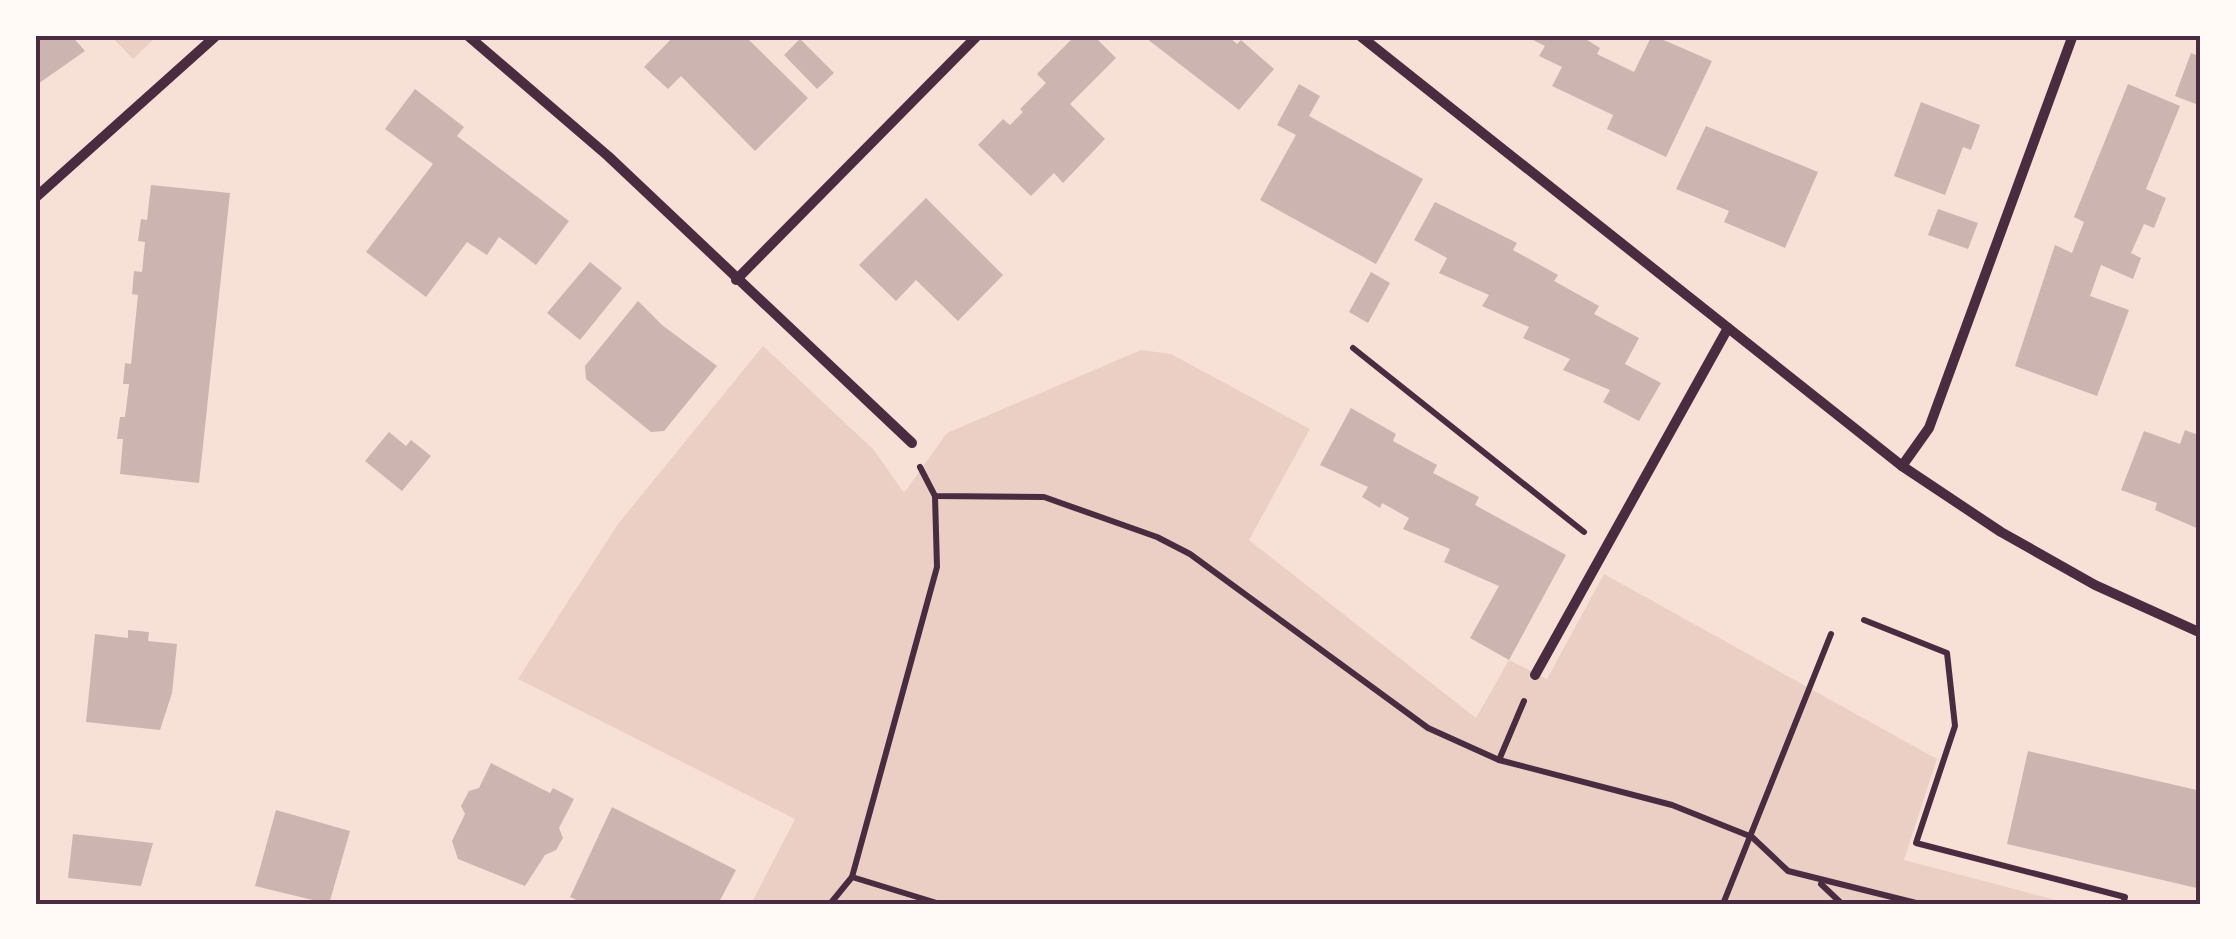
<svg xmlns="http://www.w3.org/2000/svg" width="2236" height="939" viewBox="0 0 2236 939" font-family="Mulish,sans-serif">
	<rect width="100%" height="100%" fill="#f7e1d7"/>
	<g fill="#ebcfc5">
		<path d="M 110,35 L 158,35 L 133,59 Z"/>
		<path d="M 763,346 L 874,450 L 904,493 L 947,433 L 1141,350 L 1171,354 L 1310,429 L 1249,540 L 1476,718 L 1509,660 L 1547,679 L 1604,574 L 1937,759 L 1904,860 L 2071,904 L 751,904 L 795,819 L 518,679 L 618,524 Z"/>
	</g>
	<g fill="#ccb4b1">
		<path d="M 35,35 L 71,35 L 85,51 L 35,86 Z"/>
		<path d="M 675,35 L 744,35 L 808,98 L 755,151 L 681,76 L 668,89 L 644,67 Z"/>
		<path d="M 1076,35 L 1093,35 L 1116,58 L 1070,104 L 1105,139 L 1063,183 L 1054,173 L 1031,196 L 978,145 L 1003,119 L 1010,125 L 1023,112 L 1020,109 L 1046,83 L 1037,74 Z"/>
		<path d="M 1142,35 L 1227,35 L 1237,44 L 1241,40 L 1274,69 L 1239,110 Z"/>
		<path d="M 1523,35 L 1579,35 L 1600,48 L 1597,54 L 1634,72 L 1652,35 L 1712,61 L 1666,157 L 1607,129 L 1613,115 L 1552,86 L 1562,67 L 1539,56 L 1545,46 Z"/>
		<path d="M 800,39 L 834,73 L 817,89 L 784,55 Z"/>
		<path d="M 2191,53 L 2201,57 L 2201,106 L 2175,96 Z"/>
		<path d="M 1299,84 L 1320,96 L 1309,116 L 1423,179 L 1376,264 L 1260,200 L 1296,135 L 1277,125 Z"/>
		<path d="M 2128,84 L 2180,106 L 2146,189 L 2166,198 L 2154,228 L 2144,224 L 2131,253 L 2141,258 L 2133,279 L 2101,265 L 2090,296 L 2129,310 L 2097,396 L 2015,366 L 2055,245 L 2072,253 L 2084,222 L 2074,217 Z"/>
		<path d="M 415,89 L 464,127 L 457,136 L 569,221 L 536,265 L 499,237 L 487,255 L 467,242 L 426,297 L 366,252 L 433,164 L 385,129 Z"/>
		<path d="M 1921,102 L 1980,125 L 1971,150 L 1963,147 L 1945,195 L 1894,176 Z"/>
		<path d="M 1706,126 L 1818,172 L 1785,248 L 1724,222 L 1729,211 L 1676,189 Z"/>
		<path d="M 151,185 L 230,193 L 199,483 L 120,474 L 123,439 L 117,439 L 120,417 L 125,417 L 129,384 L 123,384 L 125,363 L 131,364 L 138,295 L 132,294 L 134,271 L 142,272 L 145,242 L 138,241 L 141,219 L 147,220 Z"/>
		<path d="M 926,198 L 1003,275 L 958,321 L 916,280 L 896,301 L 859,265 Z"/>
		<path d="M 1435,202 L 1517,243 L 1513,250 L 1558,275 L 1554,281 L 1599,306 L 1594,314 L 1639,338 L 1625,364 L 1661,383 L 1639,421 L 1603,402 L 1610,390 L 1563,370 L 1570,359 L 1523,338 L 1529,327 L 1482,306 L 1489,295 L 1439,273 L 1447,258 L 1414,240 Z"/>
		<path d="M 1938,209 L 1978,223 L 1968,249 L 1928,235 Z"/>
		<path d="M 590,262 L 622,288 L 580,340 L 547,313 Z"/>
		<path d="M 1371,272 L 1390,283 L 1368,323 L 1349,312 Z"/>
		<path d="M 638,301 L 662,325 L 717,366 L 664,431 L 651,432 L 586,379 L 585,366 Z"/>
		<path d="M 1351,408 L 1396,434 L 1393,441 L 1437,465 L 1433,473 L 1479,497 L 1475,505 L 1566,555 L 1509,660 L 1470,638 L 1499,586 L 1444,562 L 1450,549 L 1403,529 L 1409,518 L 1382,503 L 1380,508 L 1362,497 L 1368,487 L 1320,465 Z"/>
		<path d="M 2185,430 L 2201,436 L 2201,530 L 2155,510 L 2157,503 L 2121,490 L 2144,431 L 2180,444 Z"/>
		<path d="M 389,432 L 406,446 L 411,440 L 431,456 L 402,491 L 365,461 Z"/>
		<path d="M 128,630 L 149,632 L 148,641 L 177,644 L 172,693 L 160,730 L 86,722 L 95,634 L 128,638 Z"/>
		<path d="M 2028,751 L 2201,791 L 2201,889 L 2007,844 Z"/>
		<path d="M 491,763 L 550,793 L 553,788 L 574,799 L 559,828 L 563,838 L 556,850 L 545,855 L 525,886 L 458,859 L 452,841 L 465,814 L 461,806 L 469,791 L 479,788 Z"/>
		<path d="M 612,807 L 736,870 L 718,904 L 584,904 L 570,897 Z"/>
		<path d="M 276,810 L 350,831 L 329,904 L 255,886 Z"/>
		<path d="M 73,834 L 153,843 L 141,886 L 68,878 Z"/>
	</g>
	<g fill="none" stroke-linecap="round" stroke-linejoin="round">
		<g stroke="#4a2c40" stroke-width="6">
			<path d="M 1353,348 L 1584,532"/>
			<path d="M 920,467 L 935,496 L 1044,497 L 1157,537 L 1190,554 L 1428,728 L 1499,760 L 1672,805 L 1752,837 L 1788,871 L 1920,904"/>
			<path d="M 1864,620 L 1947,653 L 1955,726 L 1916,843 L 2125,897 L 2123,904"/>
			<path d="M 1499,760 L 1524,701"/>
			<path d="M 852,877 L 940,904"/>
			<path d="M 1821,884 L 1842,904"/>
			<path d="M 830,904 L 852,877 L 937,567 L 935,496"/>
			<path d="M 1723,904 L 1831,634"/>
		</g>
		<g stroke="#4a2c40" stroke-width="10">
			<path d="M 467,35 L 608,156 L 912,443"/>
			<path d="M 1359,35 L 1902,466 L 2001,532 L 2095,585 L 2201,633"/>
			<path d="M 35,198 L 217,35"/>
			<path d="M 736,280 L 978,35"/>
			<path d="M 1902,466 L 1929,428 L 2073,35"/>
			<path d="M 1535,675 L 1728,328"/>
		</g>
	</g>
	<rect width="2236" height="939" fill="none" stroke="#fffaf5" stroke-width="75"/>
	<rect x="38" y="38" width="2160" height="864" fill="none" stroke="#4a2c40" stroke-width="4"/>
</svg>
